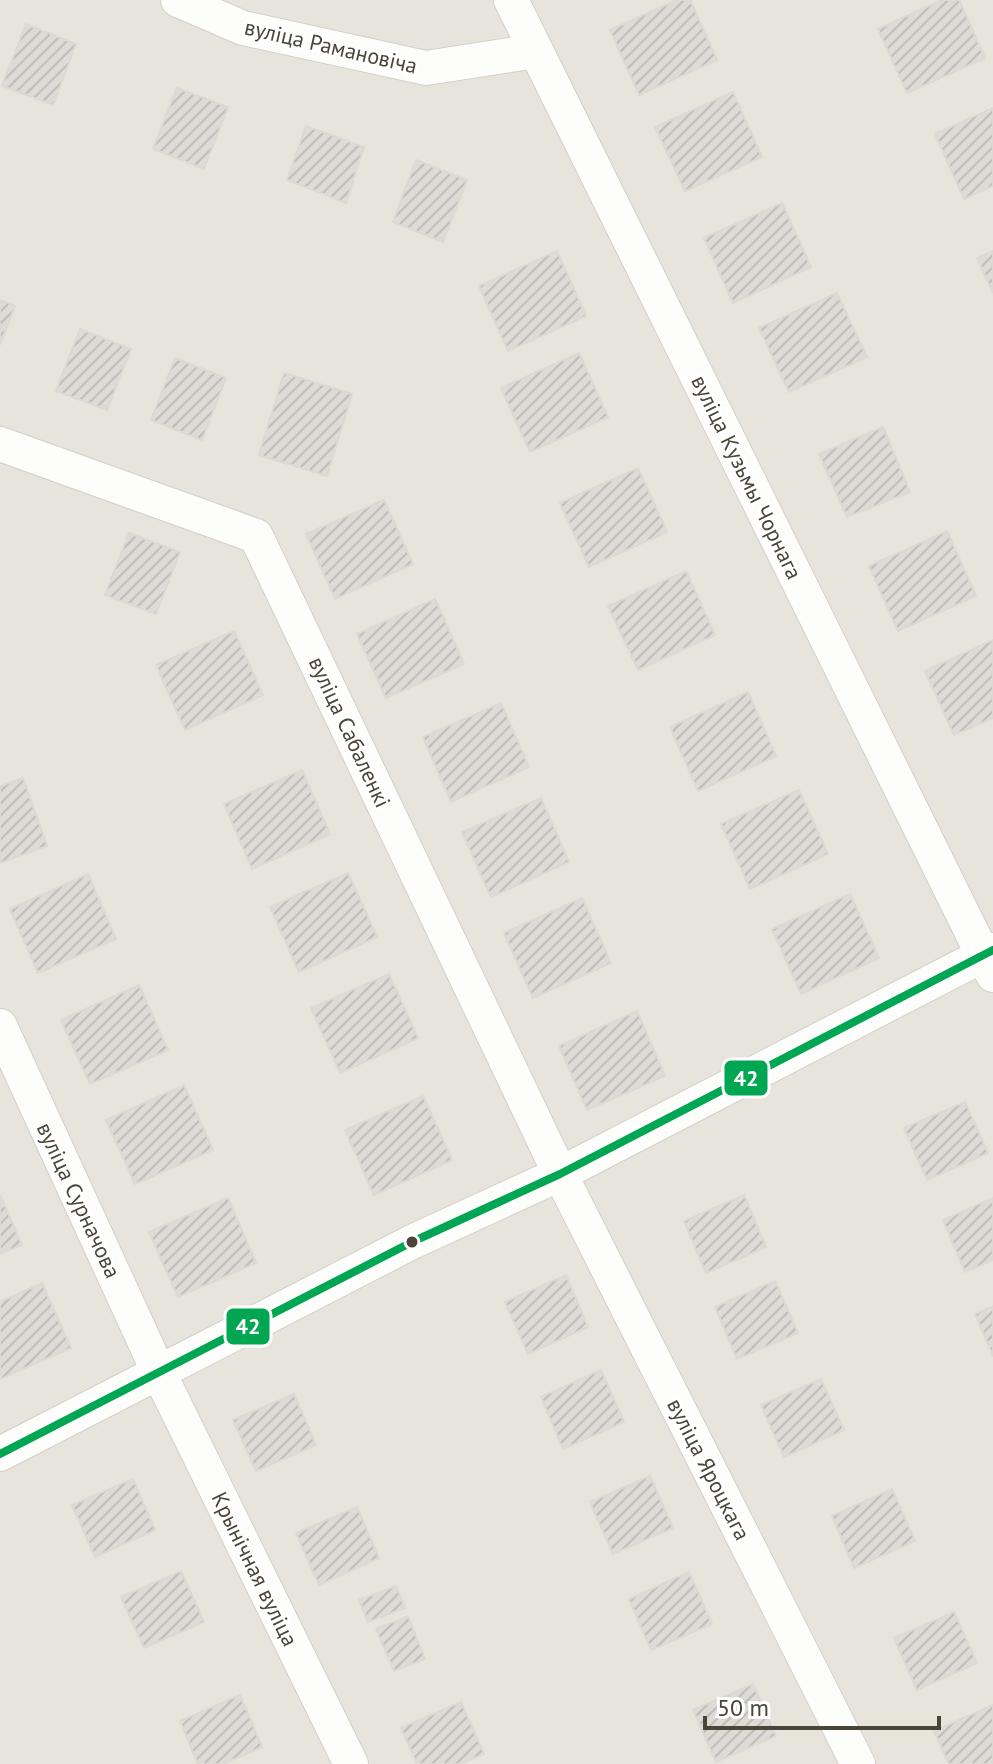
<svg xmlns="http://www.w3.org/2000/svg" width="993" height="1764" viewBox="0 0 993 1764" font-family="'PT Sans',sans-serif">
	<defs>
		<pattern id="building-hatch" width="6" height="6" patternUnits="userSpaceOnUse" patternTransform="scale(2)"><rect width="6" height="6" fill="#dedbd6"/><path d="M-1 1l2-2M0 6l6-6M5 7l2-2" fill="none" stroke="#c0bdb8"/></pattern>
	</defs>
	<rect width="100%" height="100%" fill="#f4f2ee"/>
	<rect fill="#e7e4dc" x="0" y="0" width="993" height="1764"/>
	<g fill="url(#building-hatch)" stroke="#dcd9d4" stroke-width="2">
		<path d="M 677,0 L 690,0 L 717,60 L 639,95 L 610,30 Z"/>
		<path d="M 942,0 L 959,0 L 985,58 L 907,93 L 878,29 Z"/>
		<path d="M 26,24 L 76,44 L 53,105 L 2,86 Z"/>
		<path d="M 177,88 L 228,107 L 204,169 L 153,149 Z"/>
		<path d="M 733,92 L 762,157 L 685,191 L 655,127 Z"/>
		<path d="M 993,108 L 993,186 L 964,199 L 935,134 Z"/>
		<path d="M 306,126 L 364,147 L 346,203 L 287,180 Z"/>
		<path d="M 416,160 L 467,180 L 443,242 L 393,222 Z"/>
		<path d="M 782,203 L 811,267 L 733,303 L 704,238 Z"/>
		<path d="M 557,251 L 586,316 L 508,351 L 479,286 Z"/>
		<path d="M 993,251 L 993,293 L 977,258 Z"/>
		<path d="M 837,293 L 867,357 L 789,392 L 759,328 Z"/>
		<path d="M 0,300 L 15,306 L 0,345 Z"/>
		<path d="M 80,329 L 131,349 L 107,410 L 56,391 Z"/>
		<path d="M 579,353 L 608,417 L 530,452 L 501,388 Z"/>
		<path d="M 175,358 L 226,378 L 202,440 L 151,420 Z"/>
		<path d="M 284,373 L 352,394 L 327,476 L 259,455 Z"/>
		<path d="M 883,427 L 910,492 L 847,517 L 819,454 Z"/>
		<path d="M 638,468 L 667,532 L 589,567 L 560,503 Z"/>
		<path d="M 384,500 L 413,564 L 335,599 L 306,534 Z"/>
		<path d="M 947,531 L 976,596 L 898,631 L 869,566 Z"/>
		<path d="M 129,533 L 180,552 L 156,614 L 105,595 Z"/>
		<path d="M 686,571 L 715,635 L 638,670 L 608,606 Z"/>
		<path d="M 435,599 L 464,664 L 386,698 L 357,634 Z"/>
		<path d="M 234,631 L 263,695 L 185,730 L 156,665 Z"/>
		<path d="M 993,640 L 993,718 L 954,735 L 925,671 Z"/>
		<path d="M 748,692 L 776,756 L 698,791 L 670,727 Z"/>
		<path d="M 501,703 L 529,767 L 451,802 L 423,737 Z"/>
		<path d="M 302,770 L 330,834 L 252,869 L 224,804 Z"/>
		<path d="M 23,778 L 47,846 L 0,863 L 0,786 Z"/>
		<path d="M 799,790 L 828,854 L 750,889 L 721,824 Z"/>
		<path d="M 541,798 L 569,862 L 491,897 L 462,832 Z"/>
		<path d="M 348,873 L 377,937 L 299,972 L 270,907 Z"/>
		<path d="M 88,874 L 116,939 L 38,973 L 10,909 Z"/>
		<path d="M 850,894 L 879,958 L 801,994 L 772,929 Z"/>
		<path d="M 582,898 L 611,963 L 533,998 L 504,933 Z"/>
		<path d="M 389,974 L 418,1038 L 340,1073 L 311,1008 Z"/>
		<path d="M 139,985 L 168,1050 L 90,1084 L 61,1020 Z"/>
		<path d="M 637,1011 L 665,1076 L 587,1110 L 559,1046 Z"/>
		<path d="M 184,1085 L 213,1150 L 135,1184 L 106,1120 Z"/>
		<path d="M 423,1096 L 452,1160 L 374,1195 L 345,1130 Z"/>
		<path d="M 965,1102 L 988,1153 L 927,1180 L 904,1128 Z"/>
		<path d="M 0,1195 L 22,1245 L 0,1254 Z"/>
		<path d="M 744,1195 L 766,1247 L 706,1273 L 684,1221 Z"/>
		<path d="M 228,1198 L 256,1263 L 178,1297 L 149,1232 Z"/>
		<path d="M 993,1198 L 993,1260 L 965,1272 L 943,1220 Z"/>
		<path d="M 566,1275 L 588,1327 L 528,1354 L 505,1302 Z"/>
		<path d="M 775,1281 L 798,1333 L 737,1359 L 715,1307 Z"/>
		<path d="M 42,1283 L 71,1348 L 0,1379 L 0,1302 Z"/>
		<path d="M 993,1306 L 993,1356 L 975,1314 Z"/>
		<path d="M 601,1370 L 624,1422 L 563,1449 L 541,1397 Z"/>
		<path d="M 821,1379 L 844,1430 L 784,1457 L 761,1405 Z"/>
		<path d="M 294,1394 L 316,1445 L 256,1471 L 233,1420 Z"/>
		<path d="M 650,1476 L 673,1528 L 613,1554 L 590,1502 Z"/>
		<path d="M 133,1479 L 155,1530 L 95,1557 L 72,1505 Z"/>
		<path d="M 892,1489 L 915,1541 L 854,1568 L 832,1516 Z"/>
		<path d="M 357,1507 L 379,1558 L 319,1585 L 296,1533 Z"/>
		<path d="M 181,1571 L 204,1622 L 144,1648 L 121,1597 Z"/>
		<path d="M 689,1572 L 712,1624 L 651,1650 L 629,1599 Z"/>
		<path d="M 396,1586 L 405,1608 L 368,1622 L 359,1600 Z"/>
		<path d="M 954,1612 L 977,1663 L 917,1690 L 894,1638 Z"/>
		<path d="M 408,1616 L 425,1659 L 394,1671 L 376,1629 Z"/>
		<path d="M 753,1684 L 776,1736 L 716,1762 L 693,1710 Z"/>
		<path d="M 240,1695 L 262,1747 L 223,1764 L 198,1764 L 180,1721 Z"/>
		<path d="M 461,1702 L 484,1754 L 460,1764 L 417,1764 L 401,1728 Z"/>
		<path d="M 993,1705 L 993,1764 L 949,1764 L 934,1731 Z"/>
	</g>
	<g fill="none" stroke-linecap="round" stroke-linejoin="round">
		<g stroke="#d2d0cb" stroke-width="36">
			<g id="street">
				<path d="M 178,0 L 243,28 L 426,68 L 536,51"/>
				<path d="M 511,0 L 993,975"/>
				<path d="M 0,444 L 256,536 L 560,1174 L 858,1764"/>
				<path d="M 0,1026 L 159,1373 L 351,1764"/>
				<path d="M 0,1454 L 412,1242 L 560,1174 L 993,950"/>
			</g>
		</g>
		<use href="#street" stroke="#fdfdfc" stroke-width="34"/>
		<g stroke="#fff" stroke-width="14">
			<path id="bus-1" d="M 0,1454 L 412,1242 L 560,1174 L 993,950"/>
		</g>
		<use href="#bus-1" stroke="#00a651" stroke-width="8"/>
	</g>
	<circle fill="#4b4439" stroke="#fff" stroke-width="3" cx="412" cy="1242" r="7"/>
	<g text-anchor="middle" stroke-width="6" stroke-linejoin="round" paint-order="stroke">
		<g font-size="22" fill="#4b4439" stroke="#fff">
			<text transform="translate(331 46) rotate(13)" y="8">вуліца Рамановіча</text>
			<text transform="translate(747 477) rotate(64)" y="8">вуліца Кузьмы Чорнага</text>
			<text transform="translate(350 732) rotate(65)" y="8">вуліца Сабаленкі</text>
			<text transform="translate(79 1200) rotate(65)" y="8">вуліца Сурначова</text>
			<text transform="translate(709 1469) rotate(63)" y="8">вуліца Яроцкага</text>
			<text transform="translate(255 1569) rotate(64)" y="8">Крынічная вуліца</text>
		</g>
	</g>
	<g stroke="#fff" stroke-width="3">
		<rect x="723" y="1059" width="46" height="38" rx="8" fill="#00a651"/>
		<rect x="225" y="1307" width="46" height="39" rx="8" fill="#00a651"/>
	</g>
	<g font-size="22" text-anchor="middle" font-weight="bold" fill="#fff">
		<text x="746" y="1086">42</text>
		<text x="248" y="1334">42</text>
	</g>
	<path d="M705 1716v12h234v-12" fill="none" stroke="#4b4439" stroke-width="4"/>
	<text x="717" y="1716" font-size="24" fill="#4b4439" stroke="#ffffff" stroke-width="6" paint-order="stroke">50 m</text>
</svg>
